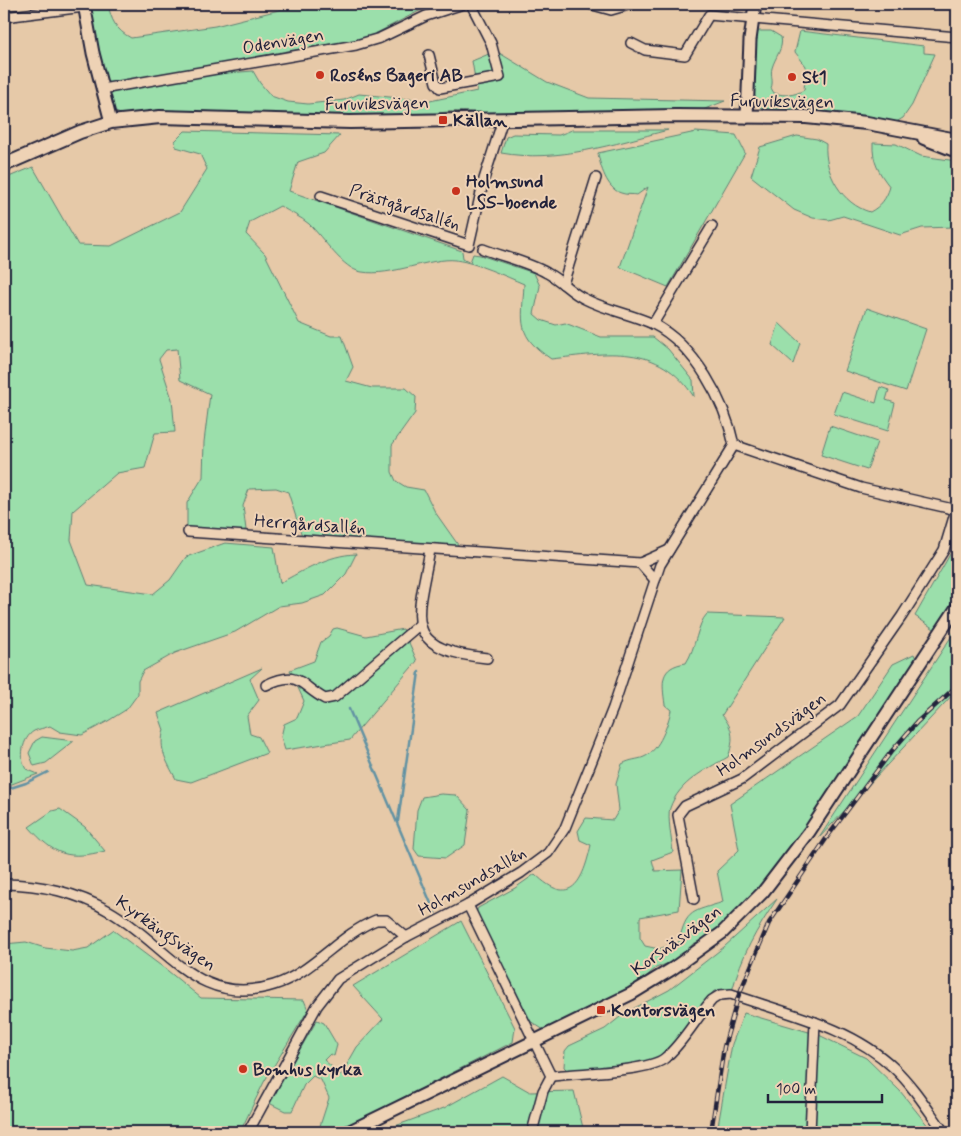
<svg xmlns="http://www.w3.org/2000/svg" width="961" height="1136" viewBox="0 0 961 1136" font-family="Mynerve,sans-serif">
	<rect width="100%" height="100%" fill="#e6c9a8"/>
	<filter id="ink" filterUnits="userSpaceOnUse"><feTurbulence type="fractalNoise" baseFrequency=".02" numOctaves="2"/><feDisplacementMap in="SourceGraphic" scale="10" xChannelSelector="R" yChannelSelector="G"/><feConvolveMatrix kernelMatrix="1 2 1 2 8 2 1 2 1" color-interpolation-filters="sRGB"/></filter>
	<g filter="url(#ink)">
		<g fill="#9bdfab" stroke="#5e8073">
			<path d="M 86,4 L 108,4 C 111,20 116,30 131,38 L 215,26 L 303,4 L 450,4 L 445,7 L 421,10 L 369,37 L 349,43 L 103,84 Z"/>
			<path d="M 759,31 L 771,31 L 781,37 C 784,48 775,57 772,68 C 770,75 774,81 771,88 L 774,93 C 786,96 793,96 804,90 L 806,66 L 795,52 L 800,31 L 924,46 L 924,53 L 935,54 L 912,105 L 903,118 L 896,122 L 785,112 L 761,108 L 755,97 L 753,88 L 754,37 Z"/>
			<path d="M 496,51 L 547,82 L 589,98 L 725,101 L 697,112 L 500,115 C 476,112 448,108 425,117 L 127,116 L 112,111 L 107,93 L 203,75 L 253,71 L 260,83 L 271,96 L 288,102 L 308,104 L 344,100 L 359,94 L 430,101 L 477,91 L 472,61 Z"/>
			<path d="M 572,130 L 668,130 C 614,144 557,163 501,153 L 506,137 L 513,134 L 559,135 Z"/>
			<path d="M 185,131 L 340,135 L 324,153 L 298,162 L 289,191 L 462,251 L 463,258 L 470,262 L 473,254 L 480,255 L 534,273 L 540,286 L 534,314 L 541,320 L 556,325 L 565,323 L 601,337 L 653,337 L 668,349 L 693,380 L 694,397 C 659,342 606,353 551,359 C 516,335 522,324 524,284 C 505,276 477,263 456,260 C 431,257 391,277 362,272 C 343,270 323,237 309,224 C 301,217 289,212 280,206 L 250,222 L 246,234 L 265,254 L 299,323 L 331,336 L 342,336 L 353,367 L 346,381 L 372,388 L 406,388 L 416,397 L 415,413 L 392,445 L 392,472 L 396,481 L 406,487 L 424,490 L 435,512 L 461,549 L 302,536 L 288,492 L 276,488 L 249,489 L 243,506 L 246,530 C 230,533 200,535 187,526 L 187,503 L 203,477 L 204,442 L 210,394 L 180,380 L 177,349 L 166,350 L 159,359 L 172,399 L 175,432 L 155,433 L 145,468 L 117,473 L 73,511 L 71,540 L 88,585 L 153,594 L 170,580 L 186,557 L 225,543 L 274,547 L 280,583 C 304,570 328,555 356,554 L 346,574 L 325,595 L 302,603 L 279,606 L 235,632 L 175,653 L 143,671 L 138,681 L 138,694 L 127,709 L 108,721 L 82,735 L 60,732 L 50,726 C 45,728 38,729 34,731 C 22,738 19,759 26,769 L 38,774 L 4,787 L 4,179 L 33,167 L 78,245 L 111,246 L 180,212 L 207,169 L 200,154 L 176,147 L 175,141 Z"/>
			<path d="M 696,132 L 736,135 L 745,153 L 668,287 L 620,267 L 648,187 L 637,195 C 632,194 626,195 621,193 C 607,189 600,166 598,153 Z"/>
			<path d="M 797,136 L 817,139 L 826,144 C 824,173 842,204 870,212 C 881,206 886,199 890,187 C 879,173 872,162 873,143 L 896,144 L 921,156 L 957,161 L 957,217 L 953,227 L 922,228 L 900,235 L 843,216 L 829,220 L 813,218 L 794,210 L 751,176 L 760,147 Z"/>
			<path d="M 867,308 L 926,329 L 906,391 L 845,371 Z"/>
			<path d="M 779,323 L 800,343 L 793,364 L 772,345 Z"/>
			<path d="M 880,387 L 889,390 L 886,400 L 895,403 L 888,431 L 834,414 L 842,392 L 876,403 Z"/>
			<path d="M 830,426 L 877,442 L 867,470 L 821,455 Z"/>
			<path d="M 957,542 L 957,596 L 937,631 L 915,616 Z"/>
			<path d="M 707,614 L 785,617 L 722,715 C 734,729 734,741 728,757 C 705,770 679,782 670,808 C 667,816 672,842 673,852 L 652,860 L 655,871 L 682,870 L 679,910 L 640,917 L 640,938 L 645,946 L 659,949 L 679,942 C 686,909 693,912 723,902 L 717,871 L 739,850 L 730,804 L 858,716 L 893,664 L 914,654 L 916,659 L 874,727 L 807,828 L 761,889 L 720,932 L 693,944 L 676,960 L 656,968 L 634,987 L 609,998 L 592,1010 L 544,1030 L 530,1021 L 475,914 L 478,908 L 515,888 L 535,874 C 571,909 583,881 591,845 L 580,840 L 578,831 L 586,818 L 613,820 L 619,810 L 616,784 L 622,764 C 631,759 637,760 644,757 C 660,750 668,724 671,710 L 665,705 C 662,682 659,667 686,663 C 696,648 697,624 707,614 Z"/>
			<path d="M 337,628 L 366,636 L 403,629 L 417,661 L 350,740 L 285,750 L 281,737 L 284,724 L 297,718 L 304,701 L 290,670 L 314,661 L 321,642 L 329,636 L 333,629 Z"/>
			<path d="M 957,628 L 957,690 L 819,838 Z"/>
			<path d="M 262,668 L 250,679 L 259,700 L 247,716 L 250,734 L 259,737 L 267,753 L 191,782 L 176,779 C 167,762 158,749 164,730 L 158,713 Z"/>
			<path d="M 42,737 L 74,741 L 46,763 L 34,766 L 29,753 L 35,741 Z"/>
			<path d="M 441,794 L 456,795 L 470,810 L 465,845 L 446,858 L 419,856 L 414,849 L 417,810 L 422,797 Z"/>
			<path d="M 60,809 L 85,827 L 105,851 C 68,860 55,856 29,827 L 52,811 Z"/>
			<path d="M 777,899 C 756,931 742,954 732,991 L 714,991 C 697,1008 687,1029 672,1047 C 649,1073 600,1068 568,1071 L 564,1067 L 565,1051 L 569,1046 L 605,1029 L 625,1013 L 669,990 L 724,947 Z"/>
			<path d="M 461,921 L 515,1028 L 513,1042 L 335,1132 L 318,1132 L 329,1098 L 321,1080 L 313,1076 L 304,1085 L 292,1111 L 285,1111 L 269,1103 L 317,1020 L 324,1023 L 337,1045 L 334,1056 L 330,1054 L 324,1060 L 341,1075 L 357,1047 L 383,1019 L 353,986 Z"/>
			<path d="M 113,930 L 168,971 L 201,998 L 304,1000 L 308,1010 L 264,1082 L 240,1132 L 4,1132 L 4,944 L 26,942 L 45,948 L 72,951 L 88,948 Z"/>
			<path d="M 744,1013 L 819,1035 L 866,1058 L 900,1091 L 933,1132 L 717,1132 L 732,1044 Z"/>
			<path d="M 502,1076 L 530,1092 L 574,1091 L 584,1132 L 379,1132 L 444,1108 Z"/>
		</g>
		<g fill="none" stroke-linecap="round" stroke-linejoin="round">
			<g stroke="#6292a3" stroke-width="2.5">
				<path d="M 349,709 L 435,913"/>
				<path d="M 4,790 L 26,783 L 48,772"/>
				<path d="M 398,821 L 419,672"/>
			</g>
			<g stroke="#22223b" stroke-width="12">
				<g id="minor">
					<path d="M 589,4 L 611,10 L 632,4"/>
					<path d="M 4,17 L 84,7"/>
					<path d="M 631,43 L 645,50 L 685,55 L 709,15 L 957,37"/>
					<path d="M 429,55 L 436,83 L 440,88 L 500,77 L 491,43 L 471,4"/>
					<path d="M 102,89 L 356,45 L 380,38 L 426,16 L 463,4"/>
					<path d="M 4,151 L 5,151"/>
					<path d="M 321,196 L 469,245 L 484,179 L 503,119"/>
					<path d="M 563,284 L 596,178"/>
					<path d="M 653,324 L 712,226"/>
					<path d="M 734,445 L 861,488 L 957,510"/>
					<path d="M 188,532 L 640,563"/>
					<path d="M 430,550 C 418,618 399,649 487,658"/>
					<path d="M 655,580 L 640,563 L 669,550"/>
					<path d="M 266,685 C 300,669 299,685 325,699 L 335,697 L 419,625"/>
					<path d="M 4,884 C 40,884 78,893 109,911 C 166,943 197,1009 274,985 C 312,973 339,935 376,920 L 386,920 L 406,937"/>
					<path d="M 694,899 L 678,815 L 685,806 L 742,779 L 840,705 L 902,616 L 944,550 L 956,510"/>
					<path d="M 468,905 L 551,1076 L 543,1091 L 532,1132"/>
					<path d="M 551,1076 C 575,1073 649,1072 665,1058 C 684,1042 696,1018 712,1000 L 720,995 L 731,994 C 787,1014 850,1026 894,1068 C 914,1087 928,1110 944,1132"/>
					<path d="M 248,1132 L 317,1006 L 338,979 L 406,937 L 468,905 L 521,873 L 548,853 L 565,828 L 613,708 L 660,565 L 734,445 C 725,402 695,345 653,324 C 631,314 606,310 585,299 C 571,293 561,280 547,273 C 528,262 504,257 483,249"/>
					<path d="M 810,1132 L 815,1022"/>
				</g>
			</g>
			<g stroke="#22223b" stroke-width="15">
				<g id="tertiary">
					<path d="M 84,4 L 93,53 L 111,122"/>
					<path d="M 747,117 L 750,40 L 755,4"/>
					<path d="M 348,1132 L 631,994 L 672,969 L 722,933 L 763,892 L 809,832 L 957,607"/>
				</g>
			</g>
			<g stroke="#22223b" stroke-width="16">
				<g id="secondary">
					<path d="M 924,138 L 957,151"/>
					<path d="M 4,165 L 80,132 L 111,122 L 160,117 L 350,122 L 675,116 L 806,117 L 867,123 L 957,140"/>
				</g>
			</g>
			<use href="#minor" stroke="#eed2b5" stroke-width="9"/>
			<use href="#tertiary" stroke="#eed2b5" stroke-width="11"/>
			<use href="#secondary" stroke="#eed2b5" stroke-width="12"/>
			<g stroke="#22223b" stroke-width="4.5">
				<path id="rail" d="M 711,1132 L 724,1047 L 738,997 L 769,923 L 828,836 L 891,752 L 917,722 L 957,686"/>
			</g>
			<use href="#rail" stroke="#eed2b5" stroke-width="2.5" stroke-dasharray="8" stroke-linecap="butt"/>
		</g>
	</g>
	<g fill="#c8321e" stroke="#eed2b5" stroke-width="2">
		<circle cx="320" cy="75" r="5"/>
		<circle cx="792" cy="77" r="5"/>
		<rect x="438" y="115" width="10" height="10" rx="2.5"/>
		<circle cx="456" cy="191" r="5"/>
		<rect x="596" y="1005" width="10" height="10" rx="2.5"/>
		<circle cx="243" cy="1069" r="5"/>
	</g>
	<g text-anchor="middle" stroke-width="4" stroke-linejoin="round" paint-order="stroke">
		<g font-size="18" fill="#22223b" stroke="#eed2b5">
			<text transform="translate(283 41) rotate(-10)" y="6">Odenvägen</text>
			<text transform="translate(782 101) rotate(1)" y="6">Furuviksvägen</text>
			<text transform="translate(377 103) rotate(-1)" y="6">Furuviksvägen</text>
			<text transform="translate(405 207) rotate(18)" y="6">Prästgårdsallén</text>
			<text transform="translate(310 524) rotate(4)" y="6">Herrgårdsallén</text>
			<text transform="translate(771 734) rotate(-36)" y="6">Holmsundsvägen</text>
			<text transform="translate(472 881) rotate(-30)" y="6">Holmsundsallén</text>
			<text transform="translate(166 933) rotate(35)" y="6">Kyrkängsvägen</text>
			<text transform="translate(676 940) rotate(-36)" y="6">Korsnäsvägen</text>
		</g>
		<g font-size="18" font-weight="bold" fill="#22223b" stroke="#eed2b5" text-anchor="start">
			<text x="330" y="81">Roséns Bageri AB</text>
			<text x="802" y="83">St1</text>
			<text x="453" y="126">Källan</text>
			<text x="466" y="187">Holmsund<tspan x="466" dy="21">LSS-boende</tspan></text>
			<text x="611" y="1016">Kontorsvägen</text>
			<text x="253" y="1075">Bomhus kyrka</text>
		</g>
	</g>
	<rect width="961" height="1136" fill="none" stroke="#eed2b5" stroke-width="20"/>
	<rect x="10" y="10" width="941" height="1116" fill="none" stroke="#22223b" stroke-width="2" filter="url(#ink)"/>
	<path d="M768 1094v8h114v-8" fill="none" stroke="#22223b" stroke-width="2.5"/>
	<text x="776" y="1094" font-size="15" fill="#22223b" stroke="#eed2b5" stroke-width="4" paint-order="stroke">100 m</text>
</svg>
